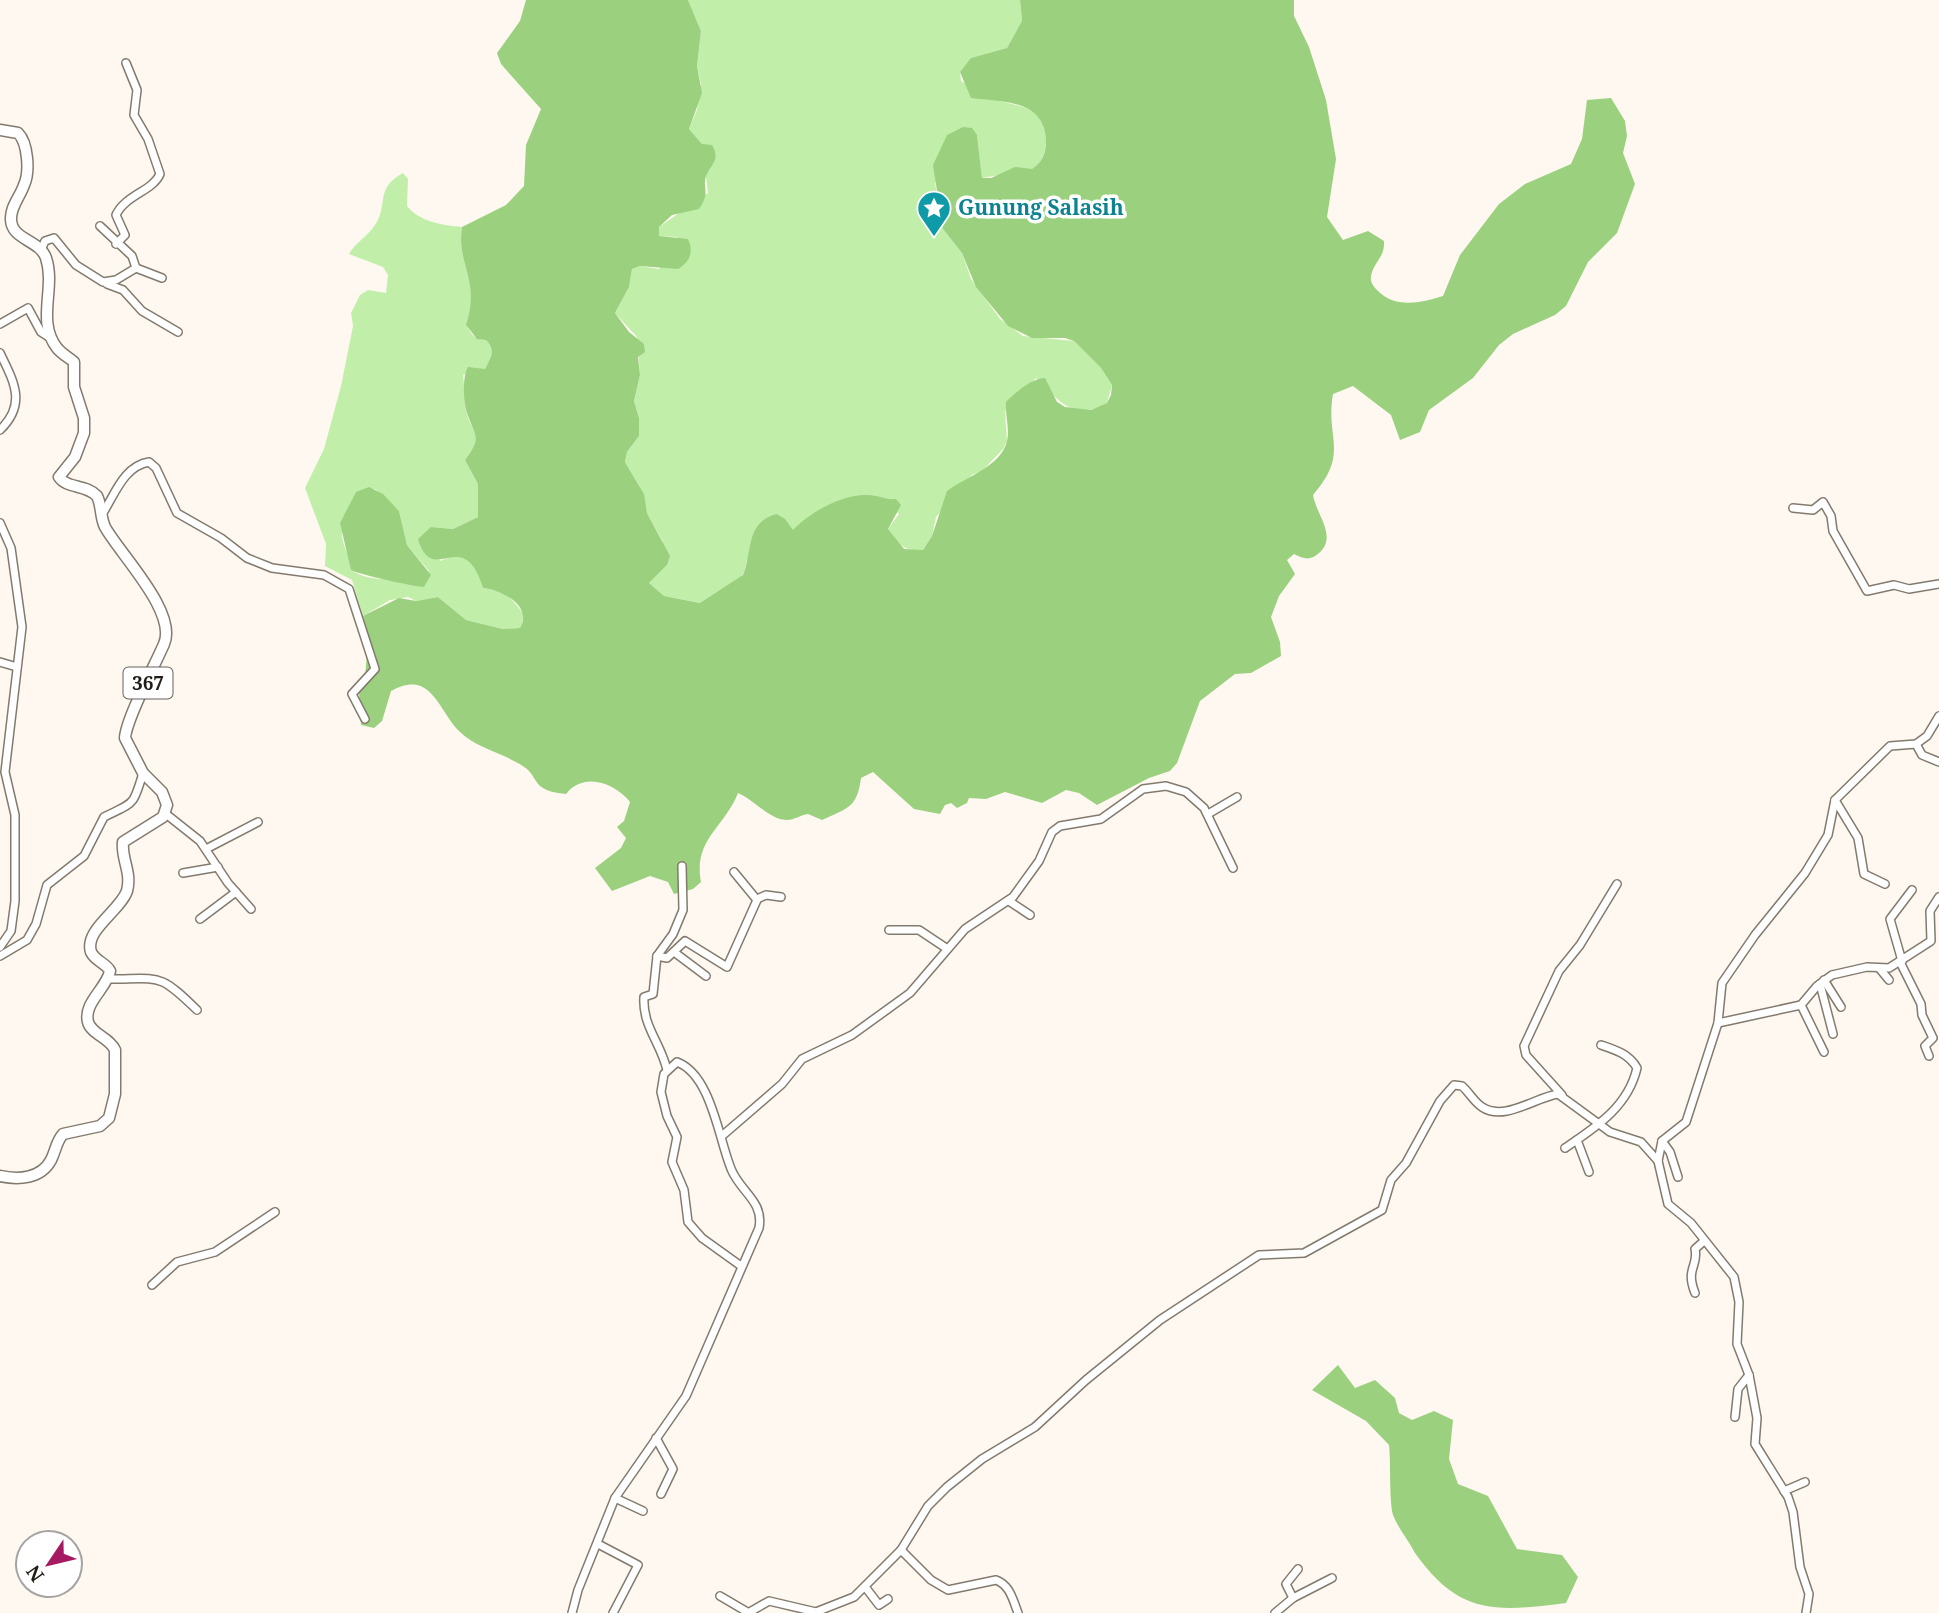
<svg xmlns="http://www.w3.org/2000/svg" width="1939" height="1613" viewBox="0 0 1939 1613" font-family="'Noto Serif',serif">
	<rect width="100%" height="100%" fill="#fff8f0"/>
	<g fill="#c1efaa" fill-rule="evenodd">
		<path d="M 688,0 L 1020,0 L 1022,22 L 1007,48 L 972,58 L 960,72 L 961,81 C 973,87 984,94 996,99 C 1022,109 1044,104 1046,140 C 1046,153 1042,162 1032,169 L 982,178 L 977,135 L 935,183 L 943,229 L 962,253 L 971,279 L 1000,319 L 1023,336 L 1074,341 L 1101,368 L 1112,385 L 1107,403 C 1071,423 1059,399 1036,378 L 1005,411 L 1007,441 L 1003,449 L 982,471 L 972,475 L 936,517 L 932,536 L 923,550 C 905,552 896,544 888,529 L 899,514 C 864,475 824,508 791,532 C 780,540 758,546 749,557 C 745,562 746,571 741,577 C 732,588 713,596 701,603 L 664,596 L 649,583 L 667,565 L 662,540 L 647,513 L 640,487 L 625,462 L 627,452 L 639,436 L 639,418 L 634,401 L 640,375 L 637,337 L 615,313 L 629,287 L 632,269 L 640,266 L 659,269 L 677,237 L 659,236 L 659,227 L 708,193 L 702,144 L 689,129 L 697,110 L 701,84 L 697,66 L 701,31 Z"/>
		<path d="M 403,173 L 408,179 L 407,206 C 420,222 442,225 462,227 C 456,265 481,279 467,325 C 471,335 475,339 486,340 C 496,350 491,357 485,369 L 463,375 C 465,387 463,404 467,415 C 476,440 485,433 465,460 L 478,484 L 478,517 L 453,529 L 431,527 L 440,561 C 468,550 475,561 483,588 L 506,593 L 524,614 L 521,628 L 503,629 L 466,620 L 438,597 L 416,601 L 408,597 L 390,600 L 363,616 L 352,580 L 325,566 L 326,544 L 305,488 L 324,449 L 341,386 L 353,326 L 351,313 L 360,295 L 368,290 L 386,293 L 388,275 L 383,267 L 349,254 C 356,242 367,237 375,225 C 389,204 374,189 403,173 ZM 375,489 L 399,511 L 407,545 L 429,571 C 405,578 374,585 351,570 C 351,557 343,547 342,536 C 341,521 350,504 356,492 Z"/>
	</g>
	<g fill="#9bd07f">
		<path d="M 526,0 L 688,0 L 701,31 L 697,66 L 702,93 L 689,129 L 702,144 L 712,145 C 721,160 711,164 706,176 C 702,188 711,192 699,209 L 672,215 L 659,227 L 659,236 L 688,239 C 694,252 690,262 678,269 L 640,266 L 632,269 L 629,287 L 615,313 L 629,332 L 644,344 L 645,352 L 638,357 L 640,375 L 634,401 L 639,418 L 639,436 L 627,452 L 625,462 L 644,494 L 647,513 L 670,556 L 667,565 L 649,583 L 664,596 L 700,603 L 743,575 C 753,551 745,522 777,514 L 785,519 L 793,530 C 810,512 842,494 868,495 C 878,495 885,500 896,499 L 901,505 L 888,529 L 904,549 L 923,550 L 932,536 L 947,491 C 965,477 1001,467 1007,441 C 1010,430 1005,415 1006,402 C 1016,392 1032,378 1045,378 L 1057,402 L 1065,407 L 1091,410 L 1107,403 L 1111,395 L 1112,385 L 1101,368 L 1074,341 L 1065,338 L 1032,338 L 1008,326 L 976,287 L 962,253 L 943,229 L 933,165 L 947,135 L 963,127 L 972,128 L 977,135 L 982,178 L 991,178 L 1015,167 L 1032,169 C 1042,162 1046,154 1046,141 C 1045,99 1002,102 971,98 L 960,72 L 971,58 L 1007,48 L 1022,21 L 1020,0 L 1294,0 L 1294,16 L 1309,47 L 1326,100 L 1336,159 L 1327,217 L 1343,240 L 1368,231 L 1384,241 C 1385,258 1374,261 1371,276 C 1370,282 1373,286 1377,290 C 1395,309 1420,303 1443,296 L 1460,255 L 1499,204 L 1525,184 L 1571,164 L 1582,139 L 1587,100 L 1611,98 L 1625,121 L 1627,136 L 1623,153 L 1635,184 L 1617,233 L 1588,262 L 1566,306 L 1555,315 L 1513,334 L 1499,345 L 1473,378 L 1429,410 L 1420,432 L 1400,440 L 1391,415 L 1353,386 L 1333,394 C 1325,438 1350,453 1313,495 C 1316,514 1338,537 1319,553 C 1310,561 1304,559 1294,554 L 1287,560 L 1295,574 L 1279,596 L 1271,617 L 1280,642 L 1281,656 L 1251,673 L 1235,674 L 1200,701 L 1177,763 L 1170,771 L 1149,778 L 1097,805 L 1079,793 L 1066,790 L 1042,803 L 1005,792 L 986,799 L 969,798 L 967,803 L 957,808 L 951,803 L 945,805 L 940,814 L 914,809 L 873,772 L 861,778 C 857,808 848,808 822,820 L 808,814 C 801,815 794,820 787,820 C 770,820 753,799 738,793 C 724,828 693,840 701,882 L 693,889 L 674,894 L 668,882 L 650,876 L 612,891 L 595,868 L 621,848 L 626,838 L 617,827 L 624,821 L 630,802 C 614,782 583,772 566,794 C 557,793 548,792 540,786 C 535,781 532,773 527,769 C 506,753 479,750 460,732 C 438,711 432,668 391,691 L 382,721 L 374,728 L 361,725 L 359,691 L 365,677 L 367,654 L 372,650 L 363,616 L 399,598 L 416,601 L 438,597 L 466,620 L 503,629 L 520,628 C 533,606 502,590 483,588 C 463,523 433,589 418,539 L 431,527 L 453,529 L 478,517 L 478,484 L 465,460 C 481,438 477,439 468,416 C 463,405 462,377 468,367 L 485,369 C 491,357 496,350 486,340 L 477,339 L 466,325 C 481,279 456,265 462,227 L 506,205 L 524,186 L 526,145 L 541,109 L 501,64 L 497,53 L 520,21 Z"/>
		<path d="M 369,487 L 383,494 L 399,511 L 407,545 L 431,575 L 424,587 C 416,587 357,574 351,570 L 340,523 L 356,492 Z"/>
		<path d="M 1338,1365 L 1355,1388 L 1375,1380 L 1395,1398 L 1399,1413 L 1412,1420 L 1434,1411 L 1453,1420 L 1449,1459 L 1458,1484 L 1488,1496 L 1517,1549 L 1562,1555 L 1578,1577 L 1566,1603 C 1491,1613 1458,1613 1415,1553 C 1409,1541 1398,1528 1393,1515 C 1389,1501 1391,1462 1389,1445 L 1366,1421 L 1312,1390 Z"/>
	</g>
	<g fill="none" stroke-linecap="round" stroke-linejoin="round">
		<g stroke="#837a6e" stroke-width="10">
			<g id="minor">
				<path d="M 100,226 L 132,256 L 136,268"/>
				<path d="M 116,244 L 125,235 L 116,215 C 125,195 153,191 160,174 L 148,139 L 134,115 L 137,90 L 126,63"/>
				<path d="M 41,250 L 45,241 L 54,238 L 76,265 L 103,282 L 116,280 L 136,268 L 162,278"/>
				<path d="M 107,284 L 123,290 L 142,311 L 178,332"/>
				<path d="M 0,324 L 28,308 L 41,332 L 52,339"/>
				<path d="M 0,353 C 14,382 27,404 0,430"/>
				<path d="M 1793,508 L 1813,510 L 1823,502 L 1831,516 L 1833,531 L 1867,591 L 1894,585 L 1909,589 L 1939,584"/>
				<path d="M 101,516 C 114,497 123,466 149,462 L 156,468 L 177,513 L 221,538 L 247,558 L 272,568 L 324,575 L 349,589 L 375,669 L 352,694 L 365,719"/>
				<path d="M 0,523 L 11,548 L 22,627 L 5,772 L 15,815 L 15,901 L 11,931 L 0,947"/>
				<path d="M 0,662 L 17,667"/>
				<path d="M 1916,744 L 1922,755 L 1939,762"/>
				<path d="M 1835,800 L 1858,838 L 1864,874 L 1885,884"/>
				<path d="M 166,814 L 200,841 L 228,883 L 251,909"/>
				<path d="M 1208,814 L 1237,797"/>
				<path d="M 206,849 L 258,822"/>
				<path d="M 183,873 L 218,867"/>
				<path d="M 757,899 L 766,895 L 781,897"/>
				<path d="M 1009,901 L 1030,915"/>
				<path d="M 200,919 L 236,892"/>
				<path d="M 889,930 L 919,930 L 946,948"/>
				<path d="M 674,952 L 706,976"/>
				<path d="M 0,956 L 27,940 L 36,924 L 47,885 L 84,856 L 104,817 C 134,802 133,807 143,773"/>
				<path d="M 657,956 L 667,958 L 685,941 L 727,967 L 757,900 L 734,872"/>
				<path d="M 1902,961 L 1890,919 L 1912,890"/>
				<path d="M 1900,962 L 1921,1004 L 1922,1015 L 1933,1038 L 1925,1046 L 1929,1056"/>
				<path d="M 1880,969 L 1889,980"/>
				<path d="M 109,979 C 161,979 158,972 197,1010"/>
				<path d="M 1824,980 L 1841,1007"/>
				<path d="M 1820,984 L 1833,1034"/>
				<path d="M 1801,1005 L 1824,1052"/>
				<path d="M 1718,1023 L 1801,1005 L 1817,986 L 1832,975 L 1867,967 L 1889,968 L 1931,941 L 1930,911 L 1939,897"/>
				<path d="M 667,1070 C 661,1043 642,1026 644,997 L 653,994 L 657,956 L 673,934 L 683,910 L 682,866"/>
				<path d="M 1562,1095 L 1526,1055 L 1524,1046 L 1559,971 L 1580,945 L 1617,884"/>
				<path d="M 723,1135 L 782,1084 L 802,1059 L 852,1035 L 910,993 L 965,929 L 1013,897 L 1039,861 L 1052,832 L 1060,826 L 1101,819 L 1143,789 L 1166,786 L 1186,792 L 1204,808 L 1233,868"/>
				<path d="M 1577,1140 L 1589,1172"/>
				<path d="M 1662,1141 L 1670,1152 L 1678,1177"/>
				<path d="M 1565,1148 C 1596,1127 1628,1107 1637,1068 C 1629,1054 1616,1050 1601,1045"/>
				<path d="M 152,1285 L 177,1262 L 215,1252 L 275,1212"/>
				<path d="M 1695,1293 C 1685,1268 1699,1266 1695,1249 L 1704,1241"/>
				<path d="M 1735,1417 L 1738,1389 L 1749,1375"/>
				<path d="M 656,1438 L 673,1469 L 661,1494"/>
				<path d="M 1784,1491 L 1805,1482"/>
				<path d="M 615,1498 L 643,1511"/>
				<path d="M 598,1544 L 638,1565 L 613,1613"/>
				<path d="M 901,1550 L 931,1580 L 948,1590 L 996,1580 C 1010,1585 1013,1600 1018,1613"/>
				<path d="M 866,1588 L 879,1605 L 888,1599"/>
				<path d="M 720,1596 L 749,1613"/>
				<path d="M 1293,1598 L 1286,1584 L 1298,1569"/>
				<path d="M 572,1613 L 578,1590 L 615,1498 L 686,1396 L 759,1228 C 764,1202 742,1193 732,1171 C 719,1142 712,1075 677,1062 L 664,1074 L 661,1092 L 667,1116 L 677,1137 L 672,1162 L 684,1190 L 688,1222 L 702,1238 L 741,1266"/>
				<path d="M 748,1613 L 769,1601 L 816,1612 L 854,1597 L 901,1550 L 928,1506 L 947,1487 L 982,1459 L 1035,1427 L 1086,1380 L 1160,1320 L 1259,1255 L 1304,1253 L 1382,1210 L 1391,1180 L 1406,1163 L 1440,1101 L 1454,1085 L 1462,1086 C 1469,1092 1474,1102 1482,1107 C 1504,1122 1536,1097 1558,1094 L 1610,1132 L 1641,1142 L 1658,1161"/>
				<path d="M 1275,1613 L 1293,1598 L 1332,1578"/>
				<path d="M 1806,1613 L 1809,1594 L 1800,1567 L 1793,1512 L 1788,1497 L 1755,1444 L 1757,1418 L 1749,1375 L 1737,1344 L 1739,1302 L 1734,1277 L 1691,1223 L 1668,1204 L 1658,1161 L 1662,1141 L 1686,1122 L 1718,1023 L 1722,983 L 1755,935 L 1805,873 L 1828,835 L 1835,800 L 1890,746 L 1916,744 L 1927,736 L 1939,716"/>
			</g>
		</g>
		<g stroke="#837a6e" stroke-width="13">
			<path id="major" d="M 0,130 L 18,133 C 28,143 30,172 24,185 C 20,197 10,207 11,220 C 12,240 40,240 46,258 C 56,288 36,321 57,348 C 62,354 68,357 74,362 L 74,387 L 84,418 L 84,433 L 75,457 L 59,477 C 67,489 86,484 97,496 C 102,506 100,517 105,527 C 119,553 178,612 164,644 C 155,665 126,719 125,738 L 143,773 L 162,792 L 167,805 L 163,817 L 123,842 C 121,859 132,872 127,891 C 120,911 84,930 91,952 C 95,961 106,963 110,971 C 107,988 83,1003 88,1022 C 91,1034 110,1038 115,1050 L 115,1094 L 109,1118 L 100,1126 L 63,1134 C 56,1142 56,1150 51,1160 C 41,1179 18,1180 0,1176"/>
		</g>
		<use href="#minor" stroke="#fff" stroke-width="7"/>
		<use href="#major" stroke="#fff" stroke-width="10"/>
	</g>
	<defs>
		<g id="sight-pin" transform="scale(1.75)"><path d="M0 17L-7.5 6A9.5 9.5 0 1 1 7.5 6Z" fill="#0f9aa8" stroke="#fff"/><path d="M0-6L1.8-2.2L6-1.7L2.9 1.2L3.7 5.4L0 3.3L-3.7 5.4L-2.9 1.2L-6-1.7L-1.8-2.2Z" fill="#fff"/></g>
	</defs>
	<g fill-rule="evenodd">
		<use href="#sight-pin" x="934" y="208"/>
	</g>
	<g text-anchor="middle" stroke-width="7" stroke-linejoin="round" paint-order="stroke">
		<rect fill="#fff" stroke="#63605d" stroke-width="2" x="123.5" y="667.5" width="49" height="31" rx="5"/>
		<g font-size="19" font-weight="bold" fill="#201c17">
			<text x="148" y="690">367</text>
		</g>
		<g font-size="21" font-weight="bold" fill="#0d838f" stroke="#fff" text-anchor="start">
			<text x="958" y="215">Gunung Salasih</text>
		</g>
	</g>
	<g transform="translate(49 1564) rotate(235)"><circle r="33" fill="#ffffff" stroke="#a6a4a2" stroke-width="2"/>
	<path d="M0-5L12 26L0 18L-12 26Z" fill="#a51a60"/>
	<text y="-10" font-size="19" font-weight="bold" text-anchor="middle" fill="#201c17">N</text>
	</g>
</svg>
